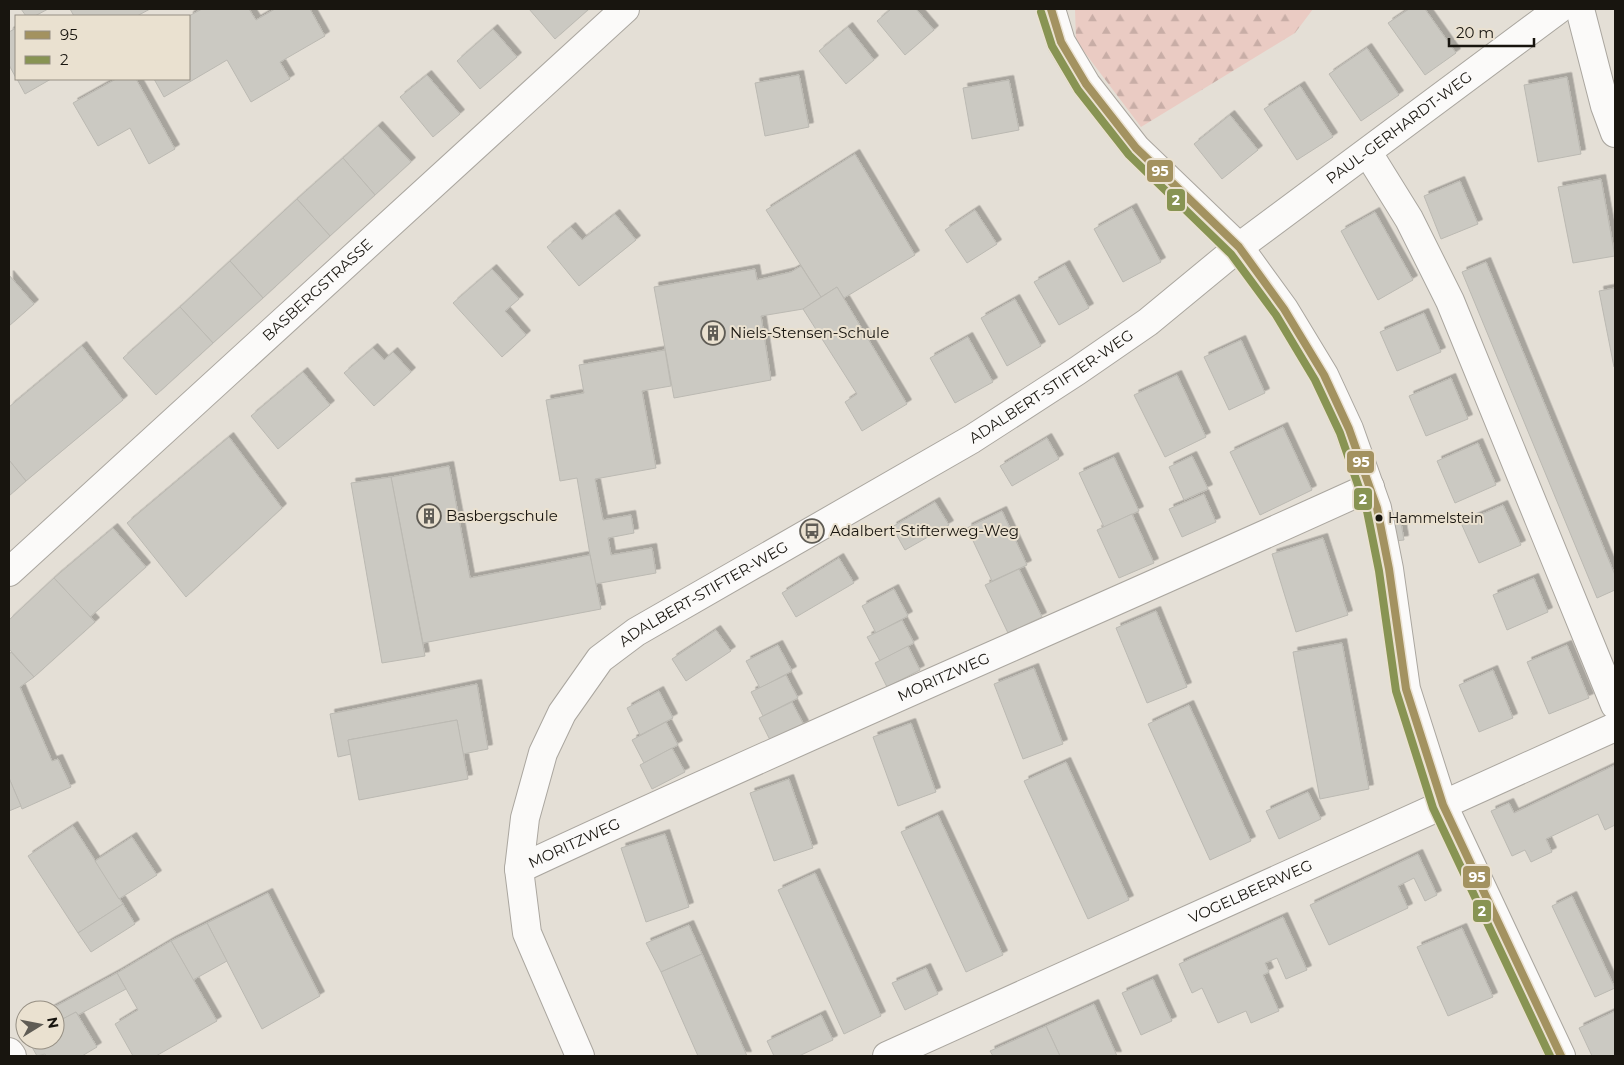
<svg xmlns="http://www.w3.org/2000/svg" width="1624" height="1065" viewBox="0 0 1624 1065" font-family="Montserrat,sans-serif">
	<defs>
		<pattern id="forest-firs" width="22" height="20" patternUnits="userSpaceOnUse" patternTransform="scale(1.25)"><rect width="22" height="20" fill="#eacbc3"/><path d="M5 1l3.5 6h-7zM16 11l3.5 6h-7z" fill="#c8ada6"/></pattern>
		<filter id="shadow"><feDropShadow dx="4.5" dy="-4.5" stdDeviation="0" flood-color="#0004"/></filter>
	</defs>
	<rect width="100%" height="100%" fill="#e4dfd6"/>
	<path fill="url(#forest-firs)" d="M 1075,9 L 1313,9 L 1295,33 L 1141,127 L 1076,41 Z"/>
	<g fill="#cbc9c2" stroke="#bbb9b2" filter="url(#shadow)">
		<path d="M 21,9 L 48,9 L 35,16 L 26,16 Z"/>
		<path d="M 70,9 L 150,9 L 137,16 L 74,16 Z"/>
		<path d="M 202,9 L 249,9 L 256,20 L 275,9 L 310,9 L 325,36 L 280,62 L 290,79 L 251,102 L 227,60 L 164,97 L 154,79 L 189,79 L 189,16 Z"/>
		<path d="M 529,9 L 589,9 L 555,39 Z"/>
		<path d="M 891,9 L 916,9 L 934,30 L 905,55 L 877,21 Z"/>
		<path d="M 1409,9 L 1425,9 L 1456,53 L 1425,75 L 1388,23 Z"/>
		<path d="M 848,27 L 874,60 L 846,84 L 819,51 Z"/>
		<path d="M 16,28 L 16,78 L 9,65 L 9,32 Z"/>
		<path d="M 493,29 L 517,57 L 480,89 L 457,61 Z"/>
		<path d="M 1367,48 L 1399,95 L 1361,121 L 1329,74 Z"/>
		<path d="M 427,75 L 460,114 L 433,137 L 400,97 Z"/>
		<path d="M 799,75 L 809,127 L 765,136 L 755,83 Z"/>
		<path d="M 1567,77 L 1581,154 L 1538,162 L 1524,85 Z"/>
		<path d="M 17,79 L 51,79 L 25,94 Z"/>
		<path d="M 116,79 L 136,79 L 175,149 L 149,164 L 130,128 L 98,146 L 73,103 Z"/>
		<path d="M 1009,80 L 1019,130 L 972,139 L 963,88 Z"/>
		<path d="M 1300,86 L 1333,137 L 1297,160 L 1264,109 Z"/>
		<path d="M 1230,115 L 1258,150 L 1222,179 L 1194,144 Z"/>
		<path d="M 378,126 L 411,162 L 375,195 L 343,158 Z"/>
		<path d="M 855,154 L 915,255 L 844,298 L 837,287 L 821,297 L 766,210 Z"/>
		<path d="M 343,158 L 375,195 L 330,236 L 297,199 Z"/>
		<path d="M 1601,179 L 1615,256 L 1573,263 L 1558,187 Z"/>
		<path d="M 1460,181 L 1478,224 L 1441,239 L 1424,196 Z"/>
		<path d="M 297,199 L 330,236 L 263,298 L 230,261 Z"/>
		<path d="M 1132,208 L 1161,262 L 1123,282 L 1094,229 Z"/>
		<path d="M 975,210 L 997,244 L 967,263 L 945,230 Z"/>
		<path d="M 1375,212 L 1413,280 L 1378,300 L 1341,231 Z"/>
		<path d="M 615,214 L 636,240 L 579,286 L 547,247 L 571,227 L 582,240 Z"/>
		<path d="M 230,261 L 263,298 L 213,343 L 180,307 Z"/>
		<path d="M 1486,262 L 1615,575 L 1615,590 L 1597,598 L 1462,272 Z"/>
		<path d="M 1065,265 L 1089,308 L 1059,325 L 1034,282 Z"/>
		<path d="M 801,266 L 821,297 L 803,309 L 761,316 L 771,380 L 674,398 L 654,287 L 755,269 L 757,280 L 791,272 Z"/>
		<path d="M 492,269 L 519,299 L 505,311 L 526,335 L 502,357 L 453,303 Z"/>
		<path d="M 9,275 L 34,304 L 9,326 Z"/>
		<path d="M 837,287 L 907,404 L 862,431 L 845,402 L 857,394 L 803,309 Z"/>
		<path d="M 1615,288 L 1615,367 L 1614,367 L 1599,291 Z"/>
		<path d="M 1015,299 L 1041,346 L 1007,366 L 981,318 Z"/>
		<path d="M 180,307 L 213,343 L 156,395 L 123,358 Z"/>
		<path d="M 1424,313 L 1441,352 L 1397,371 L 1380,332 Z"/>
		<path d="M 968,337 L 993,382 L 955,403 L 930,358 Z"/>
		<path d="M 1241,340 L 1265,393 L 1229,410 L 1204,357 Z"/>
		<path d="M 82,346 L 123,400 L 26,481 L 9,460 L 9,407 Z"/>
		<path d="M 373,348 L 384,360 L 393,352 L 411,372 L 374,406 L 344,373 Z"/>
		<path d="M 665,350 L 671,386 L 642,391 L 656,468 L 595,479 L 603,520 L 631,515 L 634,533 L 608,538 L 611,555 L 652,548 L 656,573 L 595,584 L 577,478 L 560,481 L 546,400 L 584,393 L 579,365 Z"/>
		<path d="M 303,372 L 330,405 L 278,449 L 251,416 Z"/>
		<path d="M 1177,375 L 1206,437 L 1165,457 L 1134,395 Z"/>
		<path d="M 1451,378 L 1468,419 L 1426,436 L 1409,396 Z"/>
		<path d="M 1283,427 L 1312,490 L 1260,515 L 1230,452 Z"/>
		<path d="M 229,437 L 282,508 L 186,597 L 127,523 Z"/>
		<path d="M 1047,438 L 1059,459 L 1012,486 L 1000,466 Z"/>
		<path d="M 1478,443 L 1496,485 L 1455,503 L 1437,461 Z"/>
		<path d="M 1192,456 L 1208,489 L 1184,500 L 1169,467 Z"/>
		<path d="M 1114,457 L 1139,511 L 1104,527 L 1079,473 Z"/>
		<path d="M 9,460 L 26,481 L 9,496 Z"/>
		<path d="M 449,466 L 470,578 L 590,555 L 601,609 L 423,643 L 391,477 Z"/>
		<path d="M 391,477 L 425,656 L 382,663 L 351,483 Z"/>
		<path d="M 1204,494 L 1216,522 L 1182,537 L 1169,509 Z"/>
		<path d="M 935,502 L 949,525 L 905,550 L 892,527 Z"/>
		<path d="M 1503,505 L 1521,545 L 1479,563 L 1461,523 Z"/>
		<path d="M 1002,511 L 1027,565 L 992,581 L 967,528 Z"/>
		<path d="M 1132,514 L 1154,563 L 1119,578 L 1097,530 Z"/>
		<path d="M 1401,523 L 1404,540 L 1395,541 L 1392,524 Z"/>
		<path d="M 113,528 L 146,567 L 90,617 L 54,578 Z"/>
		<path d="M 1323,538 L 1348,615 L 1296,632 L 1272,554 Z"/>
		<path d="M 839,558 L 854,583 L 796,617 L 782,593 Z"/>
		<path d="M 1019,569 L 1042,617 L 1008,633 L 985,585 Z"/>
		<path d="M 54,578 L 95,622 L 34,677 L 9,649 L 9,620 Z"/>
		<path d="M 1534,578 L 1548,612 L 1507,630 L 1493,595 Z"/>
		<path d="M 894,589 L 908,616 L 876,633 L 862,606 Z"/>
		<path d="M 1156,611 L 1187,687 L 1147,703 L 1116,628 Z"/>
		<path d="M 902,620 L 914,643 L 880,661 L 867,637 Z"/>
		<path d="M 716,630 L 731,651 L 686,681 L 672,659 Z"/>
		<path d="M 1342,643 L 1369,789 L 1320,799 L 1293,652 Z"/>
		<path d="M 778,645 L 792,671 L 760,688 L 746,661 Z"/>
		<path d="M 1567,645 L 1589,698 L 1549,714 L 1527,662 Z"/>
		<path d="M 908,646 L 920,670 L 887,687 L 875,663 Z"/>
		<path d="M 11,652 L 34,677 L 20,687 L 52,761 L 58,759 L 71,787 L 22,809 L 9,778 L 9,655 Z"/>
		<path d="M 1034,668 L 1063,744 L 1023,759 L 994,684 Z"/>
		<path d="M 1493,670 L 1513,718 L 1479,732 L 1459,685 Z"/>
		<path d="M 786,675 L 798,698 L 763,716 L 751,692 Z"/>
		<path d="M 477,684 L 488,749 L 463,754 L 457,720 L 348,740 L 351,754 L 338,757 L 330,714 Z"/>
		<path d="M 659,691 L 673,718 L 640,735 L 627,708 Z"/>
		<path d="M 792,702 L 804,725 L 771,742 L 759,718 Z"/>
		<path d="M 1189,705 L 1251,841 L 1210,860 L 1148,724 Z"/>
		<path d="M 457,720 L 468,779 L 359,800 L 348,740 Z"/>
		<path d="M 666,722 L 678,745 L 644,763 L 632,740 Z"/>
		<path d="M 911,723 L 936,792 L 898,806 L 873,737 Z"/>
		<path d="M 672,748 L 685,772 L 652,789 L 640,765 Z"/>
		<path d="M 1066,762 L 1129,900 L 1088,919 L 1024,781 Z"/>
		<path d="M 1615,765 L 1615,825 L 1605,830 L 1598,814 L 1546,839 L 1552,852 L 1531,862 L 1525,850 L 1512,856 L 1491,811 L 1509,803 L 1514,813 Z"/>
		<path d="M 9,778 L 21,806 L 9,811 Z"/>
		<path d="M 789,779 L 813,848 L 774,861 L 750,793 Z"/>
		<path d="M 1308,792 L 1321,819 L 1279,839 L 1266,811 Z"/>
		<path d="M 938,815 L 1003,955 L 966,972 L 901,832 Z"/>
		<path d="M 73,826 L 123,904 L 78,933 L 28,856 Z"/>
		<path d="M 665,834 L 689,907 L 646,922 L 621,848 Z"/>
		<path d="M 132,837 L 157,875 L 119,899 L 95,861 Z"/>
		<path d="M 1418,854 L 1437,895 L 1425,901 L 1414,878 L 1398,886 L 1408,908 L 1329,945 L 1310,905 Z"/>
		<path d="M 815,873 L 881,1016 L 844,1034 L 778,890 Z"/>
		<path d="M 268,893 L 320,996 L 262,1029 L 207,923 Z"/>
		<path d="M 1572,896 L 1615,988 L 1595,997 L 1552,906 Z"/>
		<path d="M 123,904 L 135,924 L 91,952 L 78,933 Z"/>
		<path d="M 1283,917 L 1307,970 L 1286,979 L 1277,958 L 1265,963 L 1269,972 L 1263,975 L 1279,1011 L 1251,1023 L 1246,1011 L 1218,1023 L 1202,988 L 1192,993 L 1179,964 Z"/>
		<path d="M 207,923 L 227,961 L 193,980 L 171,941 Z"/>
		<path d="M 689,925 L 702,954 L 661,972 L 646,943 Z"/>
		<path d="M 1462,928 L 1493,997 L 1448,1016 L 1417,947 Z"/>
		<path d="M 171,941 L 217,1021 L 156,1056 L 133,1056 L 115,1024 L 138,1010 L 117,973 Z"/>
		<path d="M 702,954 L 747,1056 L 698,1056 L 661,972 Z"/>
		<path d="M 926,968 L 938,994 L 905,1010 L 892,983 Z"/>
		<path d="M 117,973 L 126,989 L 78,1015 L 76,1012 L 55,1023 L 55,1010 L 49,1010 Z"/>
		<path d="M 1153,979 L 1172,1021 L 1141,1035 L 1122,993 Z"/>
		<path d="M 1094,1004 L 1117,1056 L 1060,1056 L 1046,1026 Z"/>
		<path d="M 1615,1011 L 1615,1056 L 1592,1056 L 1579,1028 Z"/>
		<path d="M 76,1012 L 97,1047 L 82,1056 L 46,1056 L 45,1054 L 37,1056 L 28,1040 L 55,1040 L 55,1023 Z"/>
		<path d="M 821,1015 L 833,1040 L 799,1056 L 774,1056 L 767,1041 Z"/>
		<path d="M 1046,1026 L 1060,1056 L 993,1056 L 990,1051 Z"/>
	</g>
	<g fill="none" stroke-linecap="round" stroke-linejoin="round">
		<g stroke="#aaa69f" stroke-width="30">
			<g id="minor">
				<path d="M 1051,9 L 1061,42 L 1086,84 L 1136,148 L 1239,247 L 1284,309 L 1324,375 L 1349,429 L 1377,508 L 1389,569 L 1406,689 L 1443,805 L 1561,1056"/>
				<path d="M 1580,9 L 1605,106 L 1615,133"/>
				<path d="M 1368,153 L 1409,219 L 1450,301 L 1615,705"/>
				<path id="s1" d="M 519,869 C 801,737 1087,616 1370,487"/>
				<path d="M 9,1052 L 12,1056"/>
				<path id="s2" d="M 580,1056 L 527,933 L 519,869 L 525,818 L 543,753 L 562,713 L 600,659 L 636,632 L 972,439 L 1077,371 L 1148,322 L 1239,247 L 1559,9"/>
				<path id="s3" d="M 887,1056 L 1615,727"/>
			</g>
		</g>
		<g stroke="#aaa69f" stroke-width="30">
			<g id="major">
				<path id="s4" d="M 9,572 L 625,9"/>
			</g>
		</g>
		<use href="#minor" stroke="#fbfaf9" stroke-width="28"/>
		<use href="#major" stroke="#fbfaf9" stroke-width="28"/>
		<g stroke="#eae1d0" stroke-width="11">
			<path id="bus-1" d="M 1051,9 L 1061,42 L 1086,84 L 1136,148 L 1239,247 L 1284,309 L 1324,375 L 1349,429 L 1377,508 L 1389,569 L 1406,689 L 1443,805 L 1561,1056"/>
		</g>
		<g stroke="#eae1d0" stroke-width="11">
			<path id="bus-2" d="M 1041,12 L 1052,46 L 1078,90 L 1129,155 L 1231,254 L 1276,315 L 1315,380 L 1340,433 L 1367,511 L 1379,571 L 1396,691 L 1433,808 L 1550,1056"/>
		</g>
		<use href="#bus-1" stroke="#a39260" stroke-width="8"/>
		<use href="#bus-2" stroke="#889453" stroke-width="8"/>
	</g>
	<defs>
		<g id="building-ring" transform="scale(1.25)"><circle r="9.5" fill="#eae1d0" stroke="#5f5c55" stroke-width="1.5"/><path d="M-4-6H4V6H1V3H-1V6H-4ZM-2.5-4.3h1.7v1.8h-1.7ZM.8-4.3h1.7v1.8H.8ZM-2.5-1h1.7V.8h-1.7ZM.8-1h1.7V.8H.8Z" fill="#5f5c55"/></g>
		<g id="bus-ring" transform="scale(1.25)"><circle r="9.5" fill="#eae1d0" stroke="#5f5c55" stroke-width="1.5"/><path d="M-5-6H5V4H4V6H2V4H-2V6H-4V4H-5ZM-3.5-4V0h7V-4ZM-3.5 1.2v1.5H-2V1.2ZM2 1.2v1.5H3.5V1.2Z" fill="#5f5c55"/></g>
	</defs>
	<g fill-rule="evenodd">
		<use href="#building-ring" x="713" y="333"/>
		<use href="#building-ring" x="429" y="516"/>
		<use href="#bus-ring" x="812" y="531"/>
	</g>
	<circle fill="#18150f" stroke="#eae1d0" stroke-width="2" cx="1379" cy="518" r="4.5"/>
	<g text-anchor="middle" stroke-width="4" stroke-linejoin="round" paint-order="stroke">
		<g font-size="14" fill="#18150f" stroke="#eae1d0" text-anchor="start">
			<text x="1388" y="523">Hammelstein</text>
		</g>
		<g font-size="15" fill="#18150f" stroke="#eae1d0">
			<text dy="5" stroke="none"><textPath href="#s2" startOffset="1389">PAUL-GERHARDT-WEG</textPath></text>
			<text dy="5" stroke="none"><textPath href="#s4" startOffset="418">BASBERGSTRASSE</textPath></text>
			<text dy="5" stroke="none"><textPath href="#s2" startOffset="955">ADALBERT-STIFTER-WEG</textPath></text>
			<text dy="5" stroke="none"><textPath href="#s2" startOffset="550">ADALBERT-STIFTER-WEG</textPath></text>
			<text dy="5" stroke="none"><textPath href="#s1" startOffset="466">MORITZWEG</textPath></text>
			<text dy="5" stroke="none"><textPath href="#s1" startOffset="61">MORITZWEG</textPath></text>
			<text dy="5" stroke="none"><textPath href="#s3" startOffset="399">VOGELBEERWEG</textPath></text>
		</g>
		<g font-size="15" fill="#18150f" stroke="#eae1d0" text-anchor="start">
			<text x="730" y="338">Niels-Stensen-Schule</text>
			<text x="446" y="521">Basbergschule</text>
			<text x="830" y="536">Adalbert-Stifterweg-Weg</text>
		</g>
	</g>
	<g stroke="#eae1d0" stroke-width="2">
		<rect x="1146" y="159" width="28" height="24" rx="5" fill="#a39260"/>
		<rect x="1166" y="188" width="20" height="24" rx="5" fill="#889453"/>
		<rect x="1346" y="450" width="29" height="24" rx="5" fill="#a39260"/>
		<rect x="1353" y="487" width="20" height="24" rx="5" fill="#889453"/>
		<rect x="1462" y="865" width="29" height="24" rx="5" fill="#a39260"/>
		<rect x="1472" y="899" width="20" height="24" rx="5" fill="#889453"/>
	</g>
	<g font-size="14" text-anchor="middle" font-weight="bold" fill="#fff">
		<text x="1160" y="176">95</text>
		<text x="1176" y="205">2</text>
		<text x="1361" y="467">95</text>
		<text x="1363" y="504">2</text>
		<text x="1477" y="882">95</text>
		<text x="1482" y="916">2</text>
	</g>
	<rect width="1624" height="1065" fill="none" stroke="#18150f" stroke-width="20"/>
	<rect x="15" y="15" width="175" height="65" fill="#eae1d0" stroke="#968f83"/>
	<rect x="25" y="31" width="25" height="8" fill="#a39260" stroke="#968f83"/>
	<text x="60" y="40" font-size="15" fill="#18150f">95</text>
	<rect x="25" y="56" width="25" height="8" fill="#889453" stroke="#968f83"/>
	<text x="60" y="65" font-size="15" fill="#18150f">2</text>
	<g transform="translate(40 1025) rotate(80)"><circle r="24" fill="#eae1d0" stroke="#968f83"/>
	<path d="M0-4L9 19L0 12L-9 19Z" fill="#5f5c55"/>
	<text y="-8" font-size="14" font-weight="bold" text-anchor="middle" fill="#18150f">N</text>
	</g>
	<path d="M1449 38v8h85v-8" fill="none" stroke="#18150f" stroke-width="2.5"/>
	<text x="1456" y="38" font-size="15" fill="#18150f" stroke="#eae1d0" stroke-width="4" paint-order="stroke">20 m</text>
</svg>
